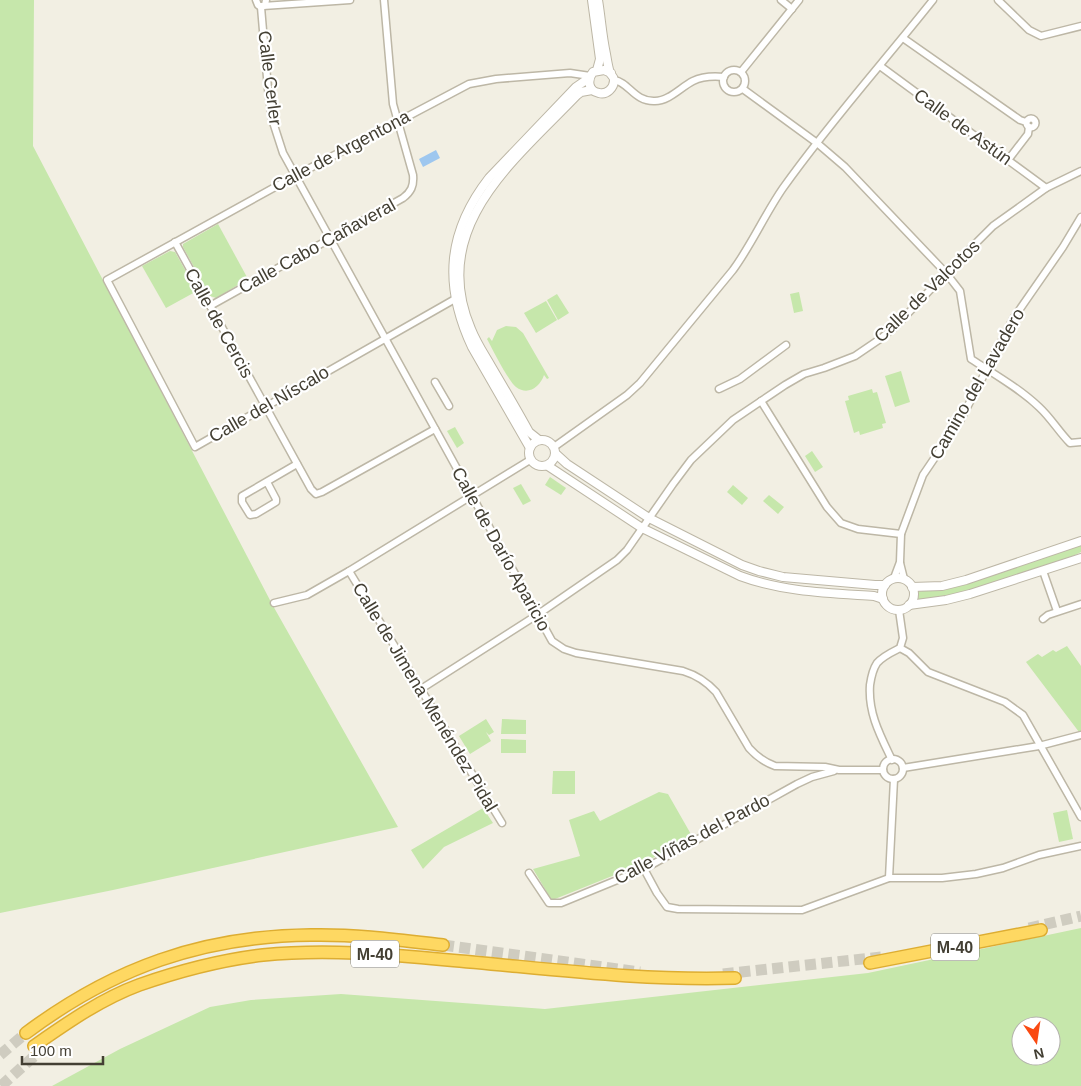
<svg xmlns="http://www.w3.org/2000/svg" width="1081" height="1086" viewBox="0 0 1081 1086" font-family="Arial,sans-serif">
	<rect width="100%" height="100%" fill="#f2efe3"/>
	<g fill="#c6e7ab" fill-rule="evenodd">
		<path d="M 0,0 L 34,0 L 33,146 L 272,604 L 398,827 L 113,890 L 0,913 Z"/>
		<path d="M 218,224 L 248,279 L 216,298 L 210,296 L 183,247 L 183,244 Z"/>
		<path d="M 170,251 L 175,252 L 197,291 L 166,308 L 142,266 Z"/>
		<path d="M 799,292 L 803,311 L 794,313 L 790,294 Z"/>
		<path d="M 557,294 L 569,313 L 558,320 L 547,300 Z"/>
		<path d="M 546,301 L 557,320 L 536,333 L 524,313 Z"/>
		<path d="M 506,326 L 516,327 L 523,333 L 549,378 L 547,379 L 544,375 C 540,387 528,396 516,387 C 507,379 493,350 487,339 L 489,337 L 492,341 L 497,330 Z"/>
		<path d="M 901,371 L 910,402 L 895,407 L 885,376 Z"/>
		<path d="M 872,389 L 873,393 L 877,392 L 886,423 L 882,424 L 883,428 L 860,435 L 859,431 L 854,433 L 845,401 L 849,400 L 848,396 Z"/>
		<path d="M 455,427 L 464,443 L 457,448 L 447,431 Z"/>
		<path d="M 812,451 L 823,467 L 815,472 L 805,456 Z"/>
		<path d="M 550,477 L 566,488 L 561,495 L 545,485 Z"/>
		<path d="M 521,484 L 531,501 L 523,505 L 513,488 Z"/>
		<path d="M 733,485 L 748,498 L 742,505 L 727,492 Z"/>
		<path d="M 769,495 L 784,507 L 778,514 L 763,501 Z"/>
		<path d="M 1081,545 L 1081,552 L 1067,559 C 1018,575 967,596 915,600 L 915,592 L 946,588 Z"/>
		<path d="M 1067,646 L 1081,666 L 1081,731 L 1079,732 L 1026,662 L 1038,654 L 1042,657 L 1053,650 L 1056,652 Z"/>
		<path d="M 486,719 L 494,732 L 489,735 L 486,732 L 491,741 L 470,754 L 459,736 Z"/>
		<path d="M 502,719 L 526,720 L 526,734 L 501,734 Z"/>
		<path d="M 501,739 L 526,740 L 526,753 L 501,753 Z"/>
		<path d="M 553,771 L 575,771 L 575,794 L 552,794 Z"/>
		<path d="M 659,792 L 668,794 L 692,836 L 642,864 L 555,899 L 551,899 L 533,869 L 580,856 L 569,820 L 594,811 L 600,821 Z"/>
		<path d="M 483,808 L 493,823 L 444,847 L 423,869 L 411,850 Z"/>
		<path d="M 1067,810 L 1073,839 L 1059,842 L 1053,813 Z"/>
		<path d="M 1081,928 L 1081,1086 L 52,1086 L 120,1049 L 210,1007 L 251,1000 L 341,994 L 545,1009 L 868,973 ZM 1021,1026 L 1051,1026 L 1051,1056 L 1021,1056 Z"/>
	</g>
	<path fill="#9ec7ef" d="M 436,150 L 440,158 L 423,167 L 419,159 Z"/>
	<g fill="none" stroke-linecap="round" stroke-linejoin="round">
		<g stroke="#cfccc0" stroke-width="11" stroke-dasharray="11 5.5" stroke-linecap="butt">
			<path d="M 1029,928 L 1081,916"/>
			<path d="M 443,945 L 640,972"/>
			<path d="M 723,974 L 881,957"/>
			<path d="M 0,1055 L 26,1033"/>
			<path d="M 1,1086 L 39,1052"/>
		</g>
		<g stroke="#bdb7a6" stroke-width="9">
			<g id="minor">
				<path d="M 256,0 L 258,5 L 261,7 L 265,5 L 266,0"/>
				<path d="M 781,0 L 792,9"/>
				<path d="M 998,0 L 1029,30 L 1041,36 L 1081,26"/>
				<path d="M 263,6 L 350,0"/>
				<path d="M 261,7 L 268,89 L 272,119 L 283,153 L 552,641 L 564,649 L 576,653 L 683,671 C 696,675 706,681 716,692 L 749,748 C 757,757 764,762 775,766 L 825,767 L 839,770 L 883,770"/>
				<path d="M 903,38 L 1020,120 L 1026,122"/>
				<path d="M 880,66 L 1046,188"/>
				<circle cx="734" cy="81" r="11"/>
				<path d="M 741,72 L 799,0"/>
				<path d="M 614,80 C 629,82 634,102 655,101 C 669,101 681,87 693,81 C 703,76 713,76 724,77"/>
				<path d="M 743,89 L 817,143 L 845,167 L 946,273 L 960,291 L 971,359 C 994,374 1019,388 1039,407 C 1051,418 1059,432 1070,443 L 1081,442"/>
				<circle cx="1031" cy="123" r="4.5"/>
				<path d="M 1008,160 L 1028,134 L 1029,127"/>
				<path d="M 175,242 L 311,489 L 316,494 L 322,492 L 435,429"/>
				<path d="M 455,299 L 195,447 L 107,280 L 295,176 L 469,84 L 496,79 L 570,73 L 590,76"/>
				<path d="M 210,306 L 403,198 C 411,192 414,186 413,175 L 393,104 L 384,0"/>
				<path d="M 435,382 L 449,406"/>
				<path d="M 719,389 L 740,379 L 786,345"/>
				<path d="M 761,401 L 827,507 L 841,523 L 858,529 L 901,534"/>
				<path d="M 554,447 L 627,395 L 640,383 L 733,270 C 752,244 765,214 783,188 C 829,123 883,63 933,0"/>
				<path d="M 267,482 L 276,499 L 276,502 L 256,514 L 250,515 L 242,502 L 242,496 L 297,464"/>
				<path d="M 900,563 L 904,579"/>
				<path d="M 349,571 L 502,823"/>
				<path d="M 1043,571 L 1057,611"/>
				<path d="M 894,578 L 900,562 L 901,534 L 923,475 L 961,419 L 1013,319 L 1063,247 L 1081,217"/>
				<path d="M 274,603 L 307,595 L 349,571 L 530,460"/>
				<path d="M 1043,619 L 1048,615 L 1081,604"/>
				<path d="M 900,648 L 909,653 L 928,672 L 1005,702 L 1023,715 L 1081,817"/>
				<path d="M 421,689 L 537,615 L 617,560 L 627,550 L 673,484 L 691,460 L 733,420 L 785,385 L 804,374 L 824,368 L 855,356 L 880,339 L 897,325 L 946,273 L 993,226 L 1046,188 L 1081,171"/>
				<circle cx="893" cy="769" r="10"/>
				<path d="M 892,760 C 880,735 868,713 870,685 C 871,678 873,669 877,663 C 883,656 892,652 900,648 L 903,638 L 899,610"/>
				<path d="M 903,768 L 1039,746 L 1081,735"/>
				<path d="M 644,869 L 657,893 L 667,907 L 678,909 L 802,910 L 889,878 L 942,878 L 976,874 L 1003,868 L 1039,855 L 1081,846"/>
				<path d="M 529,873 L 549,903 L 561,903 L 644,869 L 797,784 L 812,777 L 834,771"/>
				<path d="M 889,878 L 894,779"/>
			</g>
		</g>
		<g stroke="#bdb7a6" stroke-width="10">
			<g id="tertiary">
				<path d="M 592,0 L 600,59 L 597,70"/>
				<path d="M 598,0 C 601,18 602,36 606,54 C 607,60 608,67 610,73 C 612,76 614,77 614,80 C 614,88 607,95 599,93 C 588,91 587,80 593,72 L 604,70 L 611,73"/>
				<circle cx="542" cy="453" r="13"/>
				<path d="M 539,440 L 529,432 C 517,410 504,388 491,366 C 484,354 476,342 471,329 C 427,227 515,160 577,95 L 581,92 L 592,90"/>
				<path d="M 530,448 L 472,347 C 443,285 447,232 489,178 L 576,87 L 589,78"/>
				<path d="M 556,454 L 567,464 L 649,518 L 742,565 L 759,571 L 783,577 L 875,585 L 885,585"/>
				<path d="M 548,466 L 642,528 L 740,576 C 783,592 829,593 874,596 L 883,599"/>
				<circle cx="898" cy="594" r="16"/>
				<path d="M 912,587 L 942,586 L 966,580 L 1081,541"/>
				<path d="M 909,605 L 946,600 L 970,594 L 1081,558"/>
			</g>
		</g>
		<g stroke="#ddad32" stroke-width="14">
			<g id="motorway">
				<path d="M 870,963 L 1041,930"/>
				<path d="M 26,1033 C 113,968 202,936 311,935 C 355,934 400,940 443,945"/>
				<path d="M 34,1046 C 67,1023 101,999 139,985 C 179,971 221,960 263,955 C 324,949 387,954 448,960 C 544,968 639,981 735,978"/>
			</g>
		</g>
		<use href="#minor" stroke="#fff" stroke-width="6"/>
		<use href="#tertiary" stroke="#fff" stroke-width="8"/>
		<use href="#motorway" stroke="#fed862" stroke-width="11"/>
	</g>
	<g text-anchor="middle" stroke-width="4.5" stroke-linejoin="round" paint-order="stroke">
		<g fill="#fff" stroke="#7b7970" stroke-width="1">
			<rect x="931" y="933.5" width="48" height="27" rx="4"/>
			<rect x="351" y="940.5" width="48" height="27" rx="4"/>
		</g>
		<g font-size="16" font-weight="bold" fill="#433f33">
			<text x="955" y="953">M-40</text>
			<text x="375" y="960">M-40</text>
		</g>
		<g font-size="18" fill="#433f33" stroke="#fff">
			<text transform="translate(270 78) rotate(83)" y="6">Calle Cerler</text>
			<text transform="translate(963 127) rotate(36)" y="6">Calle de Astún</text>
			<text transform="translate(341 151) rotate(-28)" y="6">Calle de Argentona</text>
			<text transform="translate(317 246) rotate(-29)" y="6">Calle Cabo Cañaveral</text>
			<text transform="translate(927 291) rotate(-44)" y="6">Calle de Valcotos</text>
			<text transform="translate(219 323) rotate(61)" y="6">Calle de Cercis</text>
			<text transform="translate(977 384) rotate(-60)" y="6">Camino del Lavadero</text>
			<text transform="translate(269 404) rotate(-30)" y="6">Calle del Níscalo</text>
			<text transform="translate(501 549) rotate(61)" y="6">Calle de Darío Aparicio</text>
			<text transform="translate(425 697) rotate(59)" y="6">Calle de Jimena Menéndez Pidal</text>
			<text transform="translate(692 839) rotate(-28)" y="6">Calle Viñas del Pardo</text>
		</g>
	</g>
	<g transform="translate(1036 1041) rotate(167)"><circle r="24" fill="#ffffff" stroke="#b4b2ad"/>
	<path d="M0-4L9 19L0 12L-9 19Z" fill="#fa4a12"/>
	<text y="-8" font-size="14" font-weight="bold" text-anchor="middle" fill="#433f33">N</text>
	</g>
	<path d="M22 1056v8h81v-8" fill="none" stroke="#433f33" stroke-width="2.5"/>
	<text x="30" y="1056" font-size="15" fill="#433f33" stroke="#ffffff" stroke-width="4" paint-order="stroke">100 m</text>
</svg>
